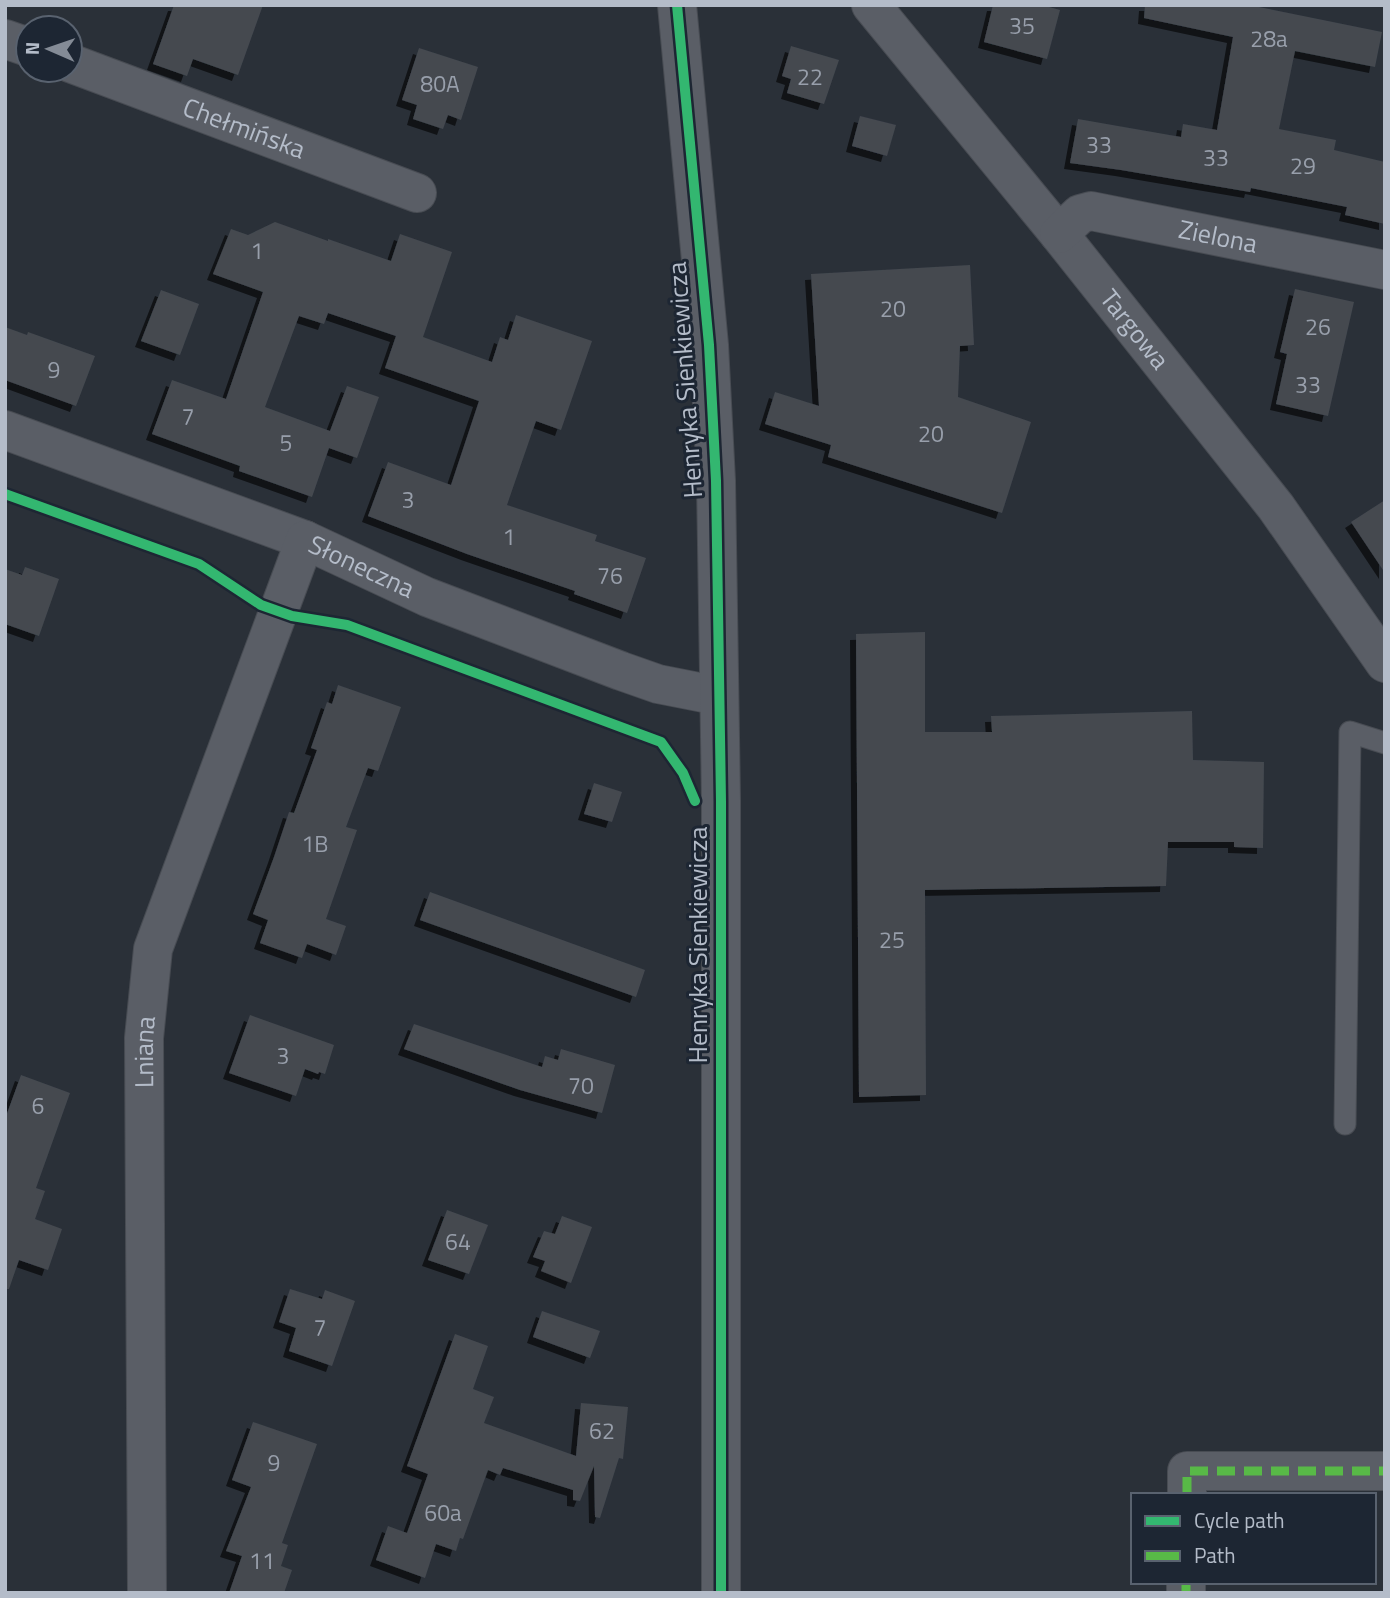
<svg xmlns="http://www.w3.org/2000/svg" width="1390" height="1598" viewBox="0 0 1390 1598" font-family="'Titillium Web',sans-serif">
	<defs>
		<filter id="shadow"><feDropShadow dx="-6" dy="6" stdDeviation="0" flood-color="#0009"/></filter>
	</defs>
	<rect width="100%" height="100%" fill="#2a3038"/>
	<g fill="#444950" filter="url(#shadow)">
		<path d="M 174,5 L 263,5 L 238,75 L 193,59 L 187,76 L 153,64 Z"/>
		<path d="M 993,5 L 1042,5 L 1060,10 L 1047,59 L 984,42 Z"/>
		<path d="M 1145,5 L 1249,5 L 1382,32 L 1375,67 L 1295,51 L 1279,129 L 1336,140 L 1334,150 L 1385,162 L 1385,224 L 1345,215 L 1347,207 L 1251,188 L 1250,192 L 1121,170 L 1070,163 L 1078,119 L 1181,137 L 1183,124 L 1217,130 L 1233,37 L 1144,18 Z"/>
		<path d="M 791,46 L 839,60 L 824,104 L 787,93 L 791,79 L 782,76 Z"/>
		<path d="M 419,48 L 478,67 L 461,120 L 448,115 L 443,129 L 413,119 L 417,105 L 402,100 Z"/>
		<path d="M 860,116 L 896,125 L 887,156 L 852,146 Z"/>
		<path d="M 275,222 L 328,241 L 328,239 L 391,261 L 400,234 L 452,252 L 423,337 L 492,362 L 500,337 L 508,340 L 516,315 L 592,341 L 561,430 L 536,421 L 507,505 L 597,535 L 595,541 L 646,558 L 627,613 L 574,594 L 575,591 L 467,554 L 368,516 L 388,462 L 451,485 L 479,401 L 385,368 L 396,336 L 328,313 L 324,324 L 299,316 L 265,407 L 330,431 L 347,386 L 379,397 L 357,458 L 329,448 L 312,497 L 239,471 L 240,466 L 152,434 L 172,380 L 226,399 L 263,292 L 213,274 L 231,229 L 248,235 Z"/>
		<path d="M 970,265 L 974,345 L 960,346 L 958,397 L 1031,422 L 1002,513 L 828,457 L 831,445 L 765,424 L 775,392 L 819,406 L 811,274 Z"/>
		<path d="M 1295,289 L 1354,302 L 1328,416 L 1276,404 L 1287,354 L 1280,352 Z"/>
		<path d="M 161,290 L 199,304 L 180,355 L 141,341 Z"/>
		<path d="M 5,327 L 27,335 L 28,332 L 95,356 L 76,406 L 5,380 Z"/>
		<path d="M 1385,500 L 1385,573 L 1351,522 Z"/>
		<path d="M 25,567 L 59,579 L 39,636 L 5,624 L 5,569 L 22,575 Z"/>
		<path d="M 925,632 L 925,732 L 992,732 L 991,716 L 1192,711 L 1193,760 L 1264,762 L 1263,848 L 1234,847 L 1234,842 L 1168,842 L 1166,886 L 925,890 L 926,1095 L 859,1097 L 856,634 Z"/>
		<path d="M 338,685 L 401,707 L 378,771 L 368,768 L 346,827 L 357,830 L 326,919 L 346,926 L 336,955 L 307,944 L 302,958 L 260,943 L 268,920 L 253,914 L 274,857 L 289,812 L 294,813 L 317,750 L 311,748 L 327,702 L 332,704 Z"/>
		<path d="M 594,783 L 622,792 L 612,822 L 584,814 Z"/>
		<path d="M 430,892 L 645,970 L 636,997 L 420,920 Z"/>
		<path d="M 250,1015 L 334,1045 L 325,1074 L 319,1072 L 318,1074 L 305,1069 L 296,1096 L 229,1073 Z"/>
		<path d="M 414,1024 L 542,1067 L 545,1056 L 558,1060 L 561,1049 L 615,1065 L 602,1113 L 520,1090 L 404,1049 Z"/>
		<path d="M 21,1075 L 70,1093 L 36,1188 L 45,1191 L 35,1219 L 62,1229 L 48,1270 L 19,1260 L 9,1289 L 5,1289 L 5,1119 Z"/>
		<path d="M 447,1210 L 488,1225 L 469,1274 L 428,1260 Z"/>
		<path d="M 562,1216 L 592,1227 L 571,1283 L 541,1271 L 545,1261 L 533,1257 L 544,1231 L 555,1234 Z"/>
		<path d="M 290,1289 L 322,1299 L 325,1290 L 355,1301 L 332,1366 L 289,1351 L 296,1328 L 279,1322 Z"/>
		<path d="M 542,1311 L 600,1331 L 590,1358 L 533,1337 Z"/>
		<path d="M 455,1334 L 488,1346 L 473,1389 L 494,1397 L 484,1423 L 576,1456 L 581,1403 L 628,1407 L 623,1459 L 619,1458 L 600,1518 L 595,1517 L 594,1466 L 580,1501 L 573,1500 L 573,1490 L 503,1468 L 500,1475 L 488,1470 L 463,1539 L 460,1538 L 456,1551 L 436,1544 L 425,1578 L 376,1560 L 388,1526 L 407,1533 L 428,1474 L 407,1466 Z"/>
		<path d="M 253,1422 L 317,1444 L 282,1543 L 288,1545 L 281,1566 L 292,1570 L 284,1593 L 229,1593 L 242,1556 L 226,1551 L 251,1487 L 232,1480 Z"/>
	</g>
	<g fill="none" stroke-linecap="round" stroke-linejoin="round">
		<g stroke="#484c53" stroke-width="23">
			<path id="service" d="M 1345,1124 L 1350,732 L 1385,743"/>
		</g>
		<g stroke="#484c53" stroke-width="40">
			<g id="minor">
				<path id="s1" d="M 871,5 L 1059,234 L 1276,507 L 1385,663"/>
				<path d="M 5,39 L 28,47"/>
				<path id="s2" d="M 70,63 L 417,193"/>
				<path id="s3" d="M 1059,234 L 1080,214 L 1091,211 L 1385,270"/>
				<path id="s4" d="M 5,430 L 305,540 L 427,597 L 621,671 L 658,684 L 719,696"/>
				<path d="M 1187,1495 L 1187,1471 L 1385,1471"/>
				<path id="s5" d="M 147,1593 L 144,1038 L 153,949 L 305,540"/>
				<path d="M 1186,1593 L 1186,1582"/>
			</g>
		</g>
		<g stroke="#484c53" stroke-width="40">
			<path id="tertiary" d="M 677,5 L 709,345 L 716,481 L 721,801 L 721,1593"/>
		</g>
		<use href="#service" stroke="#5a5e66" stroke-width="21"/>
		<use href="#minor" stroke="#5a5e66" stroke-width="38"/>
		<use href="#tertiary" stroke="#5a5e66" stroke-width="38"/>
		<g stroke="#58b947" stroke-width="9" stroke-dasharray="18 9" stroke-linecap="butt">
			<path d="M 1187,1495 L 1187,1471 L 1385,1471"/>
			<path d="M 1186,1593 L 1186,1582"/>
		</g>
		<g stroke="#1d2633" stroke-width="15">
			<g id="cycleway">
				<path d="M 677,5 L 709,345 L 716,481 L 721,801 L 721,1593"/>
				<path d="M 5,494 L 199,564 L 261,605 L 292,616 L 347,625 L 661,742 L 683,773 L 695,801"/>
			</g>
		</g>
		<use href="#cycleway" stroke="#33b770" stroke-width="10"/>
	</g>
	<g text-anchor="middle" stroke-width="6" stroke-linejoin="round" paint-order="stroke">
		<g font-size="23" fill="#989fab">
			<text x="1022" y="34">35</text>
			<text x="1269" y="47">28a</text>
			<text x="810" y="85">22</text>
			<text x="440" y="92">80A</text>
			<text x="1099" y="153">33</text>
			<text x="1216" y="166">33</text>
			<text x="1303" y="174">29</text>
			<text x="257" y="259">1</text>
			<text x="893" y="317">20</text>
			<text x="1318" y="335">26</text>
			<text x="54" y="378">9</text>
			<text x="1308" y="393">33</text>
			<text x="188" y="425">7</text>
			<text x="931" y="442">20</text>
			<text x="286" y="451">5</text>
			<text x="408" y="508">3</text>
			<text x="509" y="545">1</text>
			<text x="610" y="584">76</text>
			<text x="315" y="852">1B</text>
			<text x="892" y="948">25</text>
			<text x="283" y="1064">3</text>
			<text x="581" y="1094">70</text>
			<text x="38" y="1114">6</text>
			<text x="458" y="1250">64</text>
			<text x="320" y="1336">7</text>
			<text x="602" y="1439">62</text>
			<text x="274" y="1471">9</text>
			<text x="443" y="1521">60a</text>
			<text x="262" y="1569">11</text>
		</g>
		<g font-size="26" fill="#b4bcc9" stroke="#1d2633">
			<text dy="9" stroke="none"><textPath href="#s2" startOffset="186">Chełmińska</textPath></text>
			<text dy="9" stroke="none"><textPath href="#s3" startOffset="170">Zielona</textPath></text>
			<text dy="9" stroke="none"><textPath href="#s1" startOffset="418">Targowa</textPath></text>
			<text transform="translate(685 380) rotate(-94)" y="9">Henryka Sienkiewicza</text>
			<text dy="9" stroke="none"><textPath href="#s4" startOffset="382">Słoneczna</textPath></text>
			<text transform="translate(698 945) rotate(-90)" y="9">Henryka Sienkiewicza</text>
			<text dy="9" stroke="none"><textPath href="#s5" startOffset="541">Lniana</textPath></text>
		</g>
	</g>
	<rect width="1390" height="1598" fill="none" stroke="#b4bcc9" stroke-width="14"/>
	<rect x="1131" y="1493" width="245" height="91" fill="#1d2633" stroke="#59626f" stroke-width="2"/>
	<rect x="1145" y="1516" width="35" height="10" fill="#33b770" stroke="#59626f" stroke-width="2"/>
	<text x="1194" y="1528" font-size="21" fill="#b4bcc9">Cycle path</text>
	<rect x="1145" y="1551" width="35" height="10" fill="#58b947" stroke="#59626f" stroke-width="2"/>
	<text x="1194" y="1563" font-size="21" fill="#b4bcc9">Path</text>
	<g transform="translate(49 49) rotate(272)"><circle r="33" fill="#1d2633" stroke="#59626f" stroke-width="2"/>
	<path d="M0-5L12 26L0 18L-12 26Z" fill="#848b96"/>
	<text y="-10" font-size="19" font-weight="bold" text-anchor="middle" fill="#b4bcc9">N</text>
	</g>
</svg>
